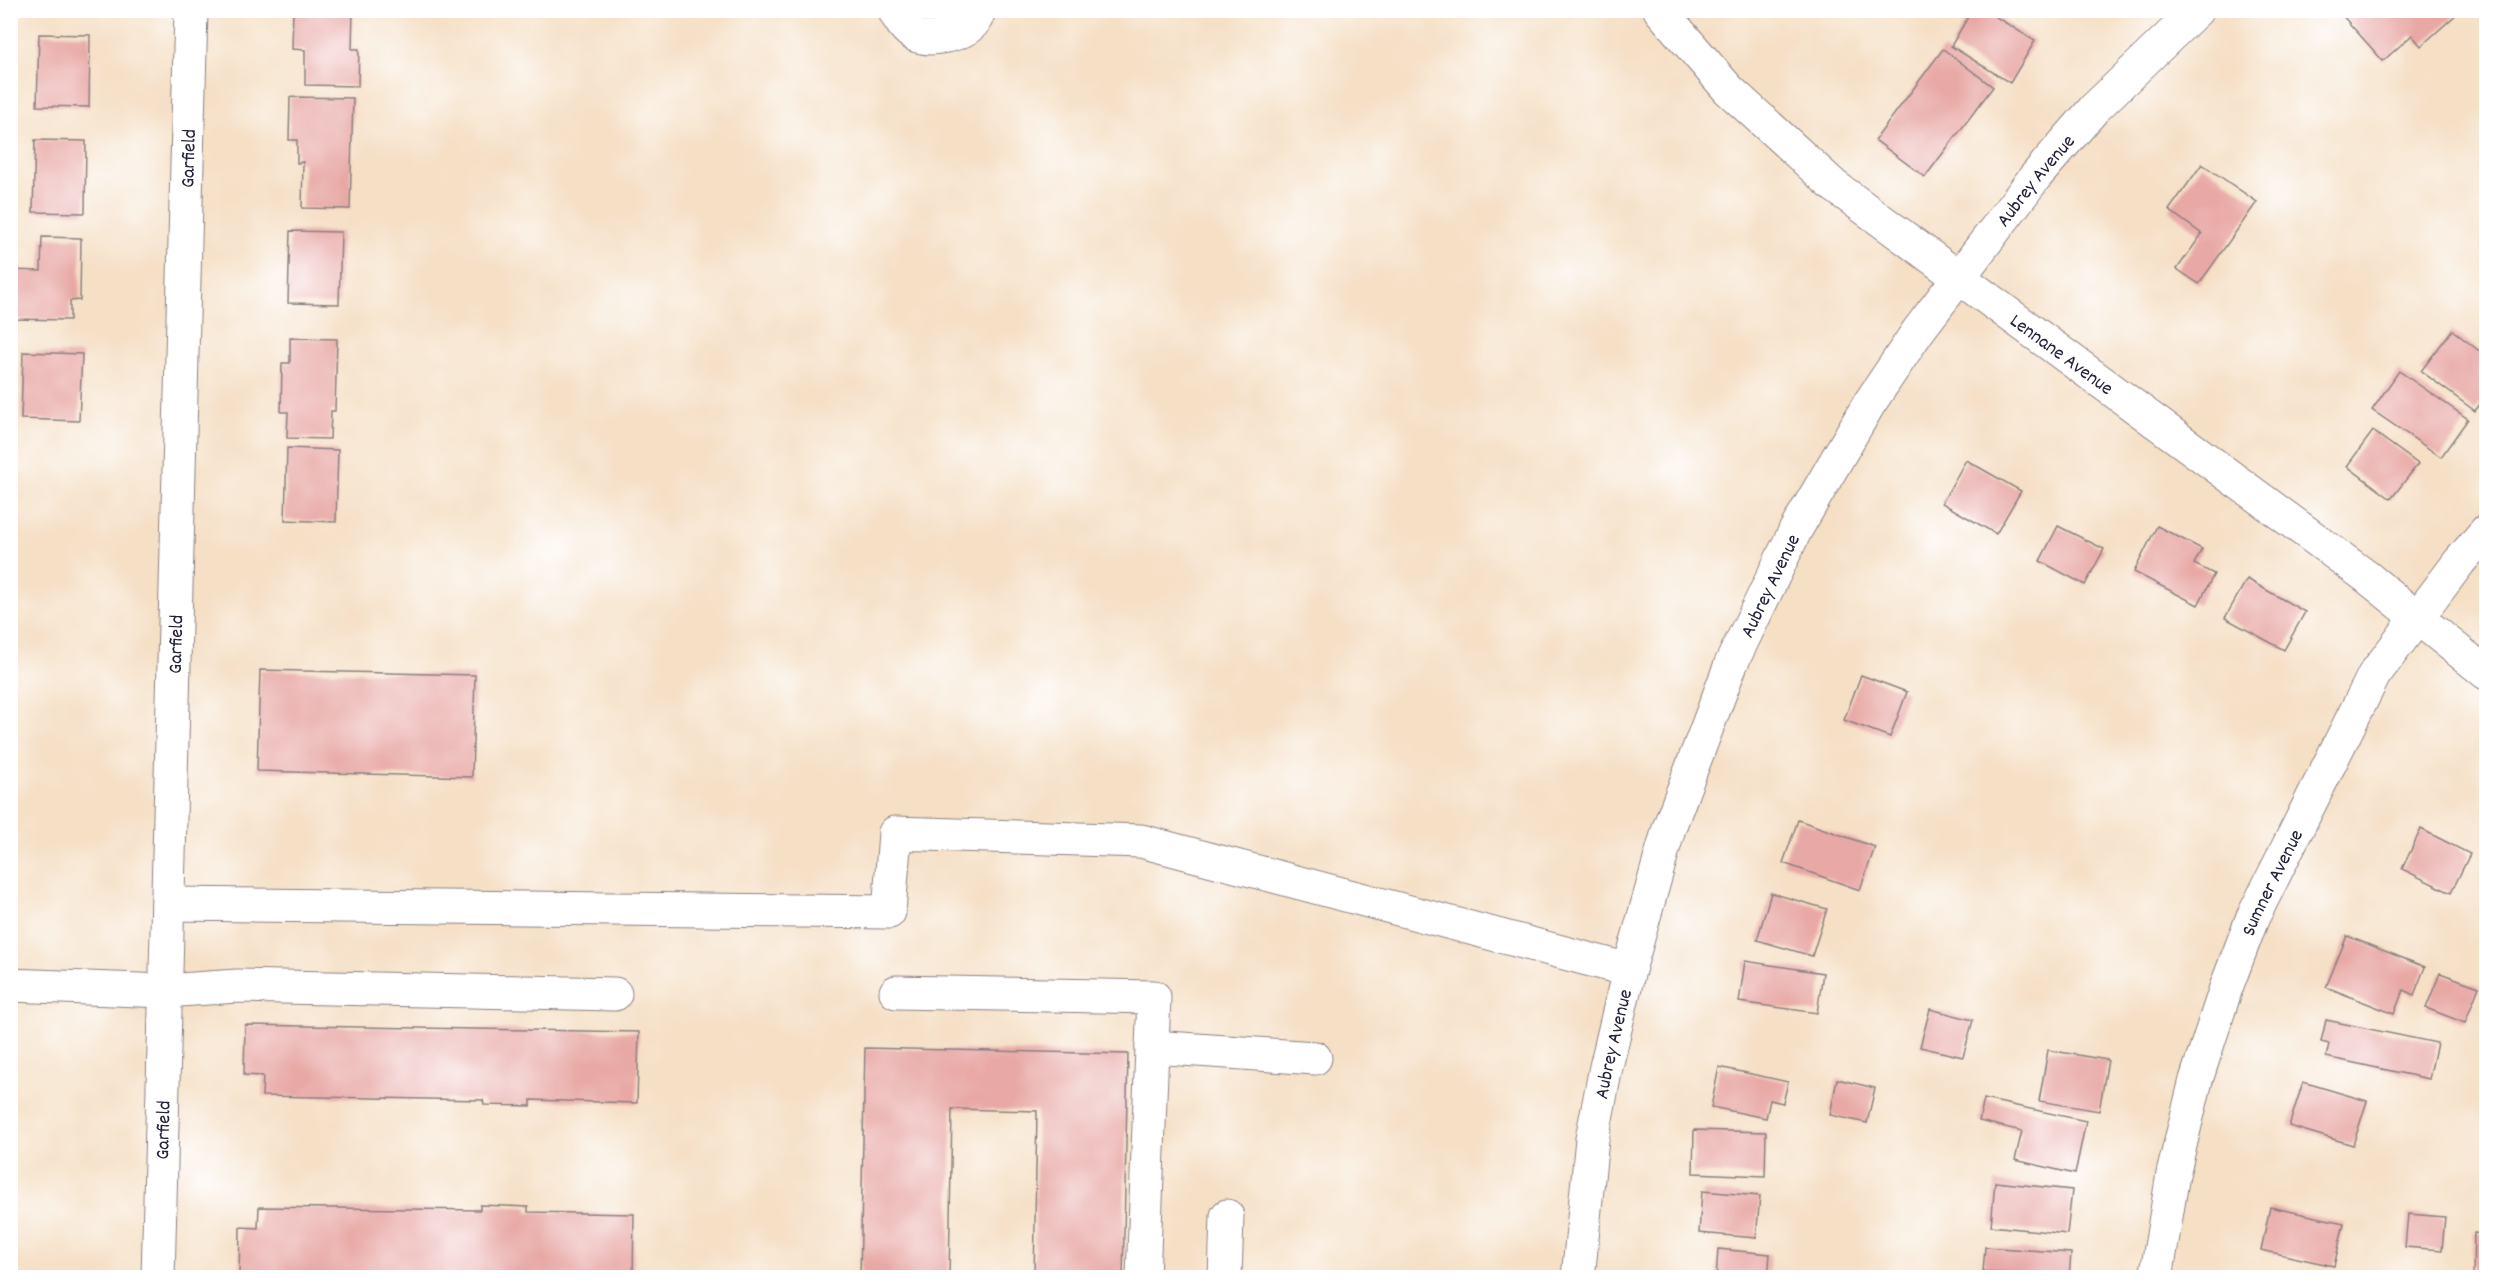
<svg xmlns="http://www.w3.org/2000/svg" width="2497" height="1288" viewBox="0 0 2497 1288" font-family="Dekko,sans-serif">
	<rect width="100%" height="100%" fill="#fff"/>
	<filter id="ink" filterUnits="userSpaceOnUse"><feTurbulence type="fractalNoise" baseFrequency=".0167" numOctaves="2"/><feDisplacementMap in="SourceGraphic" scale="12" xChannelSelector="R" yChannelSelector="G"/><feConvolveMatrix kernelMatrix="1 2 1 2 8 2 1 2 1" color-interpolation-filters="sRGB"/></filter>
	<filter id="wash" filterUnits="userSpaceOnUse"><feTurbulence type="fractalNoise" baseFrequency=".008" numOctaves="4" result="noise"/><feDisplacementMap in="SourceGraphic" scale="24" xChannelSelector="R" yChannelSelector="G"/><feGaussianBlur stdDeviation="1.35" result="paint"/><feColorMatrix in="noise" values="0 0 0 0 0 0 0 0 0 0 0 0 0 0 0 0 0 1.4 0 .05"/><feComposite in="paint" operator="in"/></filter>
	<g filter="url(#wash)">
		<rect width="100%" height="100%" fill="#f5dfc5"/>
		<g id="blocks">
			<g fill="#e8a9a6">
				<path d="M 293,10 L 353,10 L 352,49 L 359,49 L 358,86 L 305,85 L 305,50 L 292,49 Z"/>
				<path d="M 1972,10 L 1985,10 L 2035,41 L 2010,83 L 1951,46 Z"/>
				<path d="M 2344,10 L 2458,10 L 2459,12 L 2421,46 L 2412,35 L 2383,61 L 2341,14 Z"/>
				<path d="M 39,34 L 90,35 L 89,107 L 37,106 Z"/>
				<path d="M 1943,49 L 1993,87 L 1925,177 L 1875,140 Z"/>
				<path d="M 290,97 L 353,98 L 350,209 L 302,208 L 303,162 L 297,163 L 297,140 L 289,140 Z"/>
				<path d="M 35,140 L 86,141 L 85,213 L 33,212 Z"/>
				<path d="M 2202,164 L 2257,202 L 2199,284 L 2177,269 L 2202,234 L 2169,210 Z"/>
				<path d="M 290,231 L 341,232 L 339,304 L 288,303 Z"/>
				<path d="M 42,237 L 81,238 L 80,300 L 70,301 L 70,320 L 10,319 L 10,270 L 41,271 Z"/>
				<path d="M 2452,330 L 2486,356 L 2486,396 L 2475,411 L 2421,371 Z"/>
				<path d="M 290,338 L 337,339 L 335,411 L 331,411 L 330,439 L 287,438 L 288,412 L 281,412 L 282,363 L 290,363 Z"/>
				<path d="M 23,352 L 82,354 L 79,421 L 21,419 Z"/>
				<path d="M 2399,371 L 2468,419 L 2441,457 L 2372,410 Z"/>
				<path d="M 2373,431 L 2418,464 L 2391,499 L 2347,466 Z"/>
				<path d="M 287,448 L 338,450 L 336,522 L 285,520 Z"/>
				<path d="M 1966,460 L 2021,491 L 1996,534 L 1942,503 Z"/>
				<path d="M 2058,526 L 2104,549 L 2085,585 L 2040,561 Z"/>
				<path d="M 2157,526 L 2202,549 L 2194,564 L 2214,574 L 2198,605 L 2134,572 Z"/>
				<path d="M 2247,579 L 2305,612 L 2284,650 L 2225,618 Z"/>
				<path d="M 260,670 L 475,675 L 472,777 L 257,771 Z"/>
				<path d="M 1861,675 L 1907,692 L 1890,737 L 1844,720 Z"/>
				<path d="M 1798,820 L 1875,847 L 1860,890 L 1783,863 Z"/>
				<path d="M 2421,829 L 2470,854 L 2451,893 L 2402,869 Z"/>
				<path d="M 1771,893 L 1827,909 L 1812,956 L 1757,940 Z"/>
				<path d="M 2347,936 L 2425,967 L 2414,995 L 2403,990 L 2394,1014 L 2326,987 Z"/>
				<path d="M 1745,961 L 1823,973 L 1817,1013 L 1739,1002 Z"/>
				<path d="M 2440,973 L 2479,987 L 2465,1023 L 2426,1008 Z"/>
				<path d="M 1930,1009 L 1973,1020 L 1963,1057 L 1920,1047 Z"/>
				<path d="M 2326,1020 L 2437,1043 L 2429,1079 L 2326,1057 L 2329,1044 L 2321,1042 Z"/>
				<path d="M 245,1025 L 639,1032 L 637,1103 L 531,1100 L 531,1106 L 484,1105 L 483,1100 L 262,1096 L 263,1076 L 244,1075 Z"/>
				<path d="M 865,1048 L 1128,1054 L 1123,1278 L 1034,1278 L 1037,1111 L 952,1109 L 949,1278 L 860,1278 Z"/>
				<path d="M 2048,1050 L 2108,1060 L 2099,1111 L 2039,1101 Z"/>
				<path d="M 1719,1067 L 1788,1082 L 1783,1103 L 1770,1100 L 1766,1118 L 1711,1107 Z"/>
				<path d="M 1837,1079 L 1875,1088 L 1867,1123 L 1830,1115 Z"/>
				<path d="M 2303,1082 L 2367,1101 L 2353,1145 L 2289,1126 Z"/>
				<path d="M 1984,1099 L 2086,1121 L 2075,1174 L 2015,1160 L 2022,1131 L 1979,1121 Z"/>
				<path d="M 1694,1130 L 1766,1132 L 1765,1176 L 1693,1173 Z"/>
				<path d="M 1995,1182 L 2072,1190 L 2067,1234 L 1991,1226 Z"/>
				<path d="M 1702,1191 L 1760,1196 L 1756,1238 L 1699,1233 Z"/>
				<path d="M 480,1205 L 528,1207 L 528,1212 L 634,1214 L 633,1278 L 239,1278 L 240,1227 L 258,1228 L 259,1207 L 480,1210 Z"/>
				<path d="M 2270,1207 L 2344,1223 L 2334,1266 L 2261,1250 Z"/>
				<path d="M 2408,1214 L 2445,1217 L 2442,1250 L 2405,1247 Z"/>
				<path d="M 2474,1233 L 2486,1234 L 2486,1275 L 2473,1275 Z"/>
				<path d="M 1985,1247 L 2071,1253 L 2069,1278 L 1983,1272 Z"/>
				<path d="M 1718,1249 L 1770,1254 L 1768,1278 L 1716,1278 Z"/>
			</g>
		</g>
	</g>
	<g filter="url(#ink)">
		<use href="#blocks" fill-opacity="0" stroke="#8c8080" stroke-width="1.5"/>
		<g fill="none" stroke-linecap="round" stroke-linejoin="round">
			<g stroke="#8c8080" stroke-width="35">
				<g id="minor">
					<path d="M 894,10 C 899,19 906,31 915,35 C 931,42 962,35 973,23 C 976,20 978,14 979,10"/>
					<path id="s1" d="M 1660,10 L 1728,89 L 1833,185 L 2367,577 L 2486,673"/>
					<path d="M 168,904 L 889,912 L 895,833 L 1141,841 L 1629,970"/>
					<path d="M 10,985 L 165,991 L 237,986 L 615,994"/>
					<path d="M 896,992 L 1154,997 L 1143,1278"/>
					<path d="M 1152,1047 L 1315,1058"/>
					<path id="s2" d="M 158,1278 L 191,10"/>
					<path d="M 1225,1278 L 1227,1216"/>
					<path id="s3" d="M 1578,1278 L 1592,1139 L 1606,1067 L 1629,970 L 1669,828 L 1731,664 L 1795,531 L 1869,404 L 1918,331 L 2035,177 L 2094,109 L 2197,10"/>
					<path id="s4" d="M 2156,1278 L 2173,1174 L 2196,1080 L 2226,988 L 2252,919 L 2374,675 L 2460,561 L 2486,531"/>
				</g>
			</g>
			<use href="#minor" stroke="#fff" stroke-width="33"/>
		</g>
	</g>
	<g text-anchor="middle" stroke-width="5" stroke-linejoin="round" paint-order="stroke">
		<g font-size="20" fill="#22223b" stroke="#fff">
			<text dy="7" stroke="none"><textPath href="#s2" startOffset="1120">Garfield</textPath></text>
			<text dy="7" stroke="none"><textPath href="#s3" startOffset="1209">Aubrey Avenue</textPath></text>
			<text dy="7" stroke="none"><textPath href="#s1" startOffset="531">Lennane Avenue</textPath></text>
			<text dy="7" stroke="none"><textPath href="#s3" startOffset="723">Aubrey Avenue</textPath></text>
			<text dy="7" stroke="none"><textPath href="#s2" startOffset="634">Garfield</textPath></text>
			<text dy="7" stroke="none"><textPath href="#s4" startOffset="414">Sumner Avenue</textPath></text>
			<text dy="7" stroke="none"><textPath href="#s3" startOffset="237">Aubrey Avenue</textPath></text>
			<text dy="7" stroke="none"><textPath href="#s2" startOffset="148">Garfield</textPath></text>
		</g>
	</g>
	<rect width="2497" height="1288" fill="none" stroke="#fff" stroke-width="36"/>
</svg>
